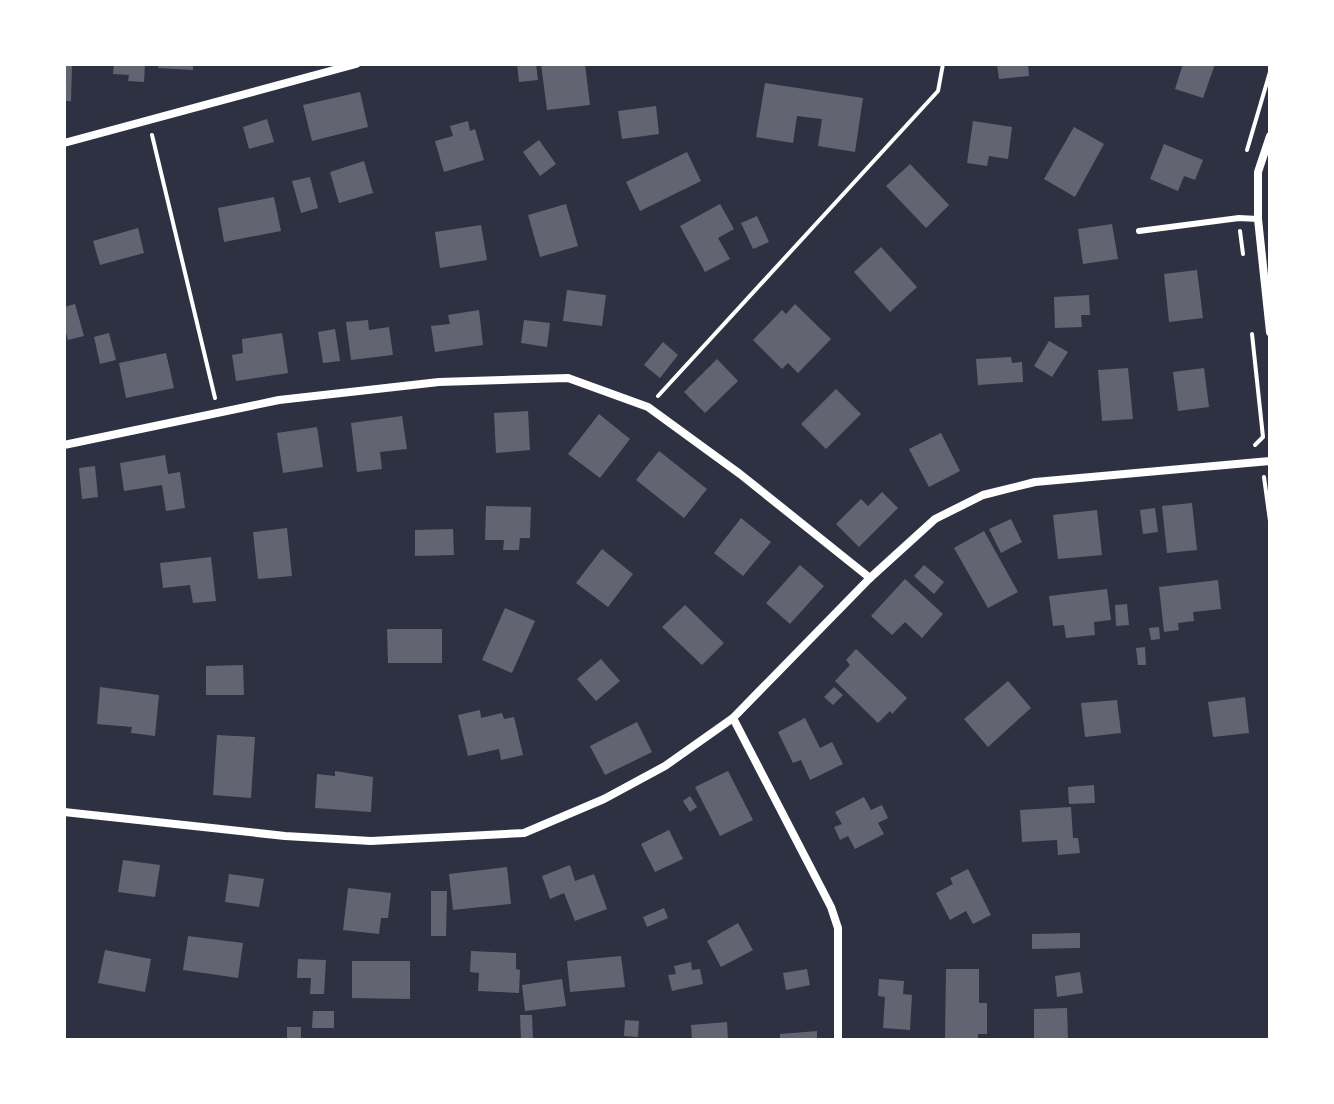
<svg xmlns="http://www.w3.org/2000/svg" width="1334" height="1104" viewBox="0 0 1334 1104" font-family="'Exo 2',sans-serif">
	<rect width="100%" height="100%" fill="#2d3142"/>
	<g fill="#626471">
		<path d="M 64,64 L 72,64 L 71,101 L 64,101 Z"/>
		<path d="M 114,64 L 145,64 L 144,82 L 128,81 L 129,75 L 113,74 Z"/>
		<path d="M 159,64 L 193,64 L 193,70 L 158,68 Z"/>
		<path d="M 517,64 L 536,64 L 538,80 L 519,82 Z"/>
		<path d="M 541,64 L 585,64 L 590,105 L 547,110 Z"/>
		<path d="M 997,64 L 1028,64 L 1029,76 L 999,79 Z"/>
		<path d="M 1183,64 L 1215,64 L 1203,98 L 1175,89 Z"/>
		<path d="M 765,83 L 863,98 L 855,152 L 818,146 L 822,119 L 797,116 L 793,143 L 756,137 Z"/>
		<path d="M 360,92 L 368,127 L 312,141 L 303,105 Z"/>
		<path d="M 656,106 L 659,134 L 622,139 L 618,111 Z"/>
		<path d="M 267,119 L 274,142 L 249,149 L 243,127 Z"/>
		<path d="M 468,121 L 470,131 L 475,129 L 484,160 L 444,172 L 435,141 L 453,136 L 450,126 Z"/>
		<path d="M 973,121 L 1012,127 L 1008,159 L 989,156 L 987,166 L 967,163 Z"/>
		<path d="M 1074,127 L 1104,144 L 1075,197 L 1044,179 Z"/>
		<path d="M 539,140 L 556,164 L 540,176 L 523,152 Z"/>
		<path d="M 1164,144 L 1203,160 L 1195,180 L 1184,176 L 1178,191 L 1150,179 Z"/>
		<path d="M 687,152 L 701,181 L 640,211 L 626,182 Z"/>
		<path d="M 364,161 L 373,193 L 339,203 L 330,172 Z"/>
		<path d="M 910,164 L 949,205 L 926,228 L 886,186 Z"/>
		<path d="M 310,177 L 318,208 L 301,213 L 292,181 Z"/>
		<path d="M 274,197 L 281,231 L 224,242 L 218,208 Z"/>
		<path d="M 566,204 L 578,246 L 540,257 L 528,215 Z"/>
		<path d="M 720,204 L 734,229 L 718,238 L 730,259 L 705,272 L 680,226 Z"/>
		<path d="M 757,216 L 769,242 L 753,249 L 741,223 Z"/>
		<path d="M 1112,224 L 1118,259 L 1083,264 L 1078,229 Z"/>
		<path d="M 481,225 L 487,260 L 440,268 L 435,232 Z"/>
		<path d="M 138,228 L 144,253 L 100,265 L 93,241 Z"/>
		<path d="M 881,247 L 917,287 L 890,312 L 854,272 Z"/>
		<path d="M 1197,270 L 1203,318 L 1169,322 L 1164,274 Z"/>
		<path d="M 567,290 L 606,295 L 602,326 L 563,321 Z"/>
		<path d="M 1089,295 L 1090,315 L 1081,315 L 1082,327 L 1055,328 L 1054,297 Z"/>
		<path d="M 75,304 L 84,336 L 68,340 L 64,326 L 64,307 Z"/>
		<path d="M 795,304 L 831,339 L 798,373 L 788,363 L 782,369 L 753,340 L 782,310 L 786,314 Z"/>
		<path d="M 479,310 L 483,345 L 435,352 L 431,326 L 450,324 L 448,315 Z"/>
		<path d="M 368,320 L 369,330 L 389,327 L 393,355 L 351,360 L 346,322 Z"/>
		<path d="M 524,320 L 550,323 L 547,347 L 521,343 Z"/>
		<path d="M 335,329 L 340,361 L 323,363 L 318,332 Z"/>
		<path d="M 109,333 L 116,360 L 100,364 L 94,337 Z"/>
		<path d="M 282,333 L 288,373 L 236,381 L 232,355 L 243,353 L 242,339 Z"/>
		<path d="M 1049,341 L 1068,352 L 1052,377 L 1034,366 Z"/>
		<path d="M 663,342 L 678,355 L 660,378 L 644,365 Z"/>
		<path d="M 166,353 L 174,388 L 126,398 L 119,363 Z"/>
		<path d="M 1011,357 L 1012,363 L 1022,362 L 1023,382 L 978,385 L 976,359 Z"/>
		<path d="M 717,359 L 738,381 L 705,413 L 684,392 Z"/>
		<path d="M 1128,368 L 1133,419 L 1102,421 L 1098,370 Z"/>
		<path d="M 1204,368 L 1209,407 L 1178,411 L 1173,372 Z"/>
		<path d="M 836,389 L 861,414 L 826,449 L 801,424 Z"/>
		<path d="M 528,411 L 530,450 L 496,453 L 494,413 Z"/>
		<path d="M 599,414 L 630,439 L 600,478 L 568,454 Z"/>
		<path d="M 402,416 L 407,449 L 380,452 L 382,469 L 357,472 L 351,423 Z"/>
		<path d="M 317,427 L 323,467 L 283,473 L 277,433 Z"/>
		<path d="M 941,433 L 960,471 L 929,487 L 909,449 Z"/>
		<path d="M 659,451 L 707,489 L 684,518 L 636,480 Z"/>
		<path d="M 165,455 L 168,474 L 180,472 L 185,508 L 166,511 L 162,485 L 124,491 L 120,463 Z"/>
		<path d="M 95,466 L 98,497 L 82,499 L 79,468 Z"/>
		<path d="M 882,492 L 898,508 L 859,547 L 836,524 L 861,499 L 868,506 Z"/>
		<path d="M 1192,503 L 1197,550 L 1167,553 L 1162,506 Z"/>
		<path d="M 486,506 L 531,507 L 530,538 L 520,538 L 519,550 L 503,550 L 504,540 L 485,540 Z"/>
		<path d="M 1155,508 L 1158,532 L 1143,534 L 1140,510 Z"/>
		<path d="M 1097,510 L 1102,555 L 1058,559 L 1053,515 Z"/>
		<path d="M 741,518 L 771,542 L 743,576 L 714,553 Z"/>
		<path d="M 1011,519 L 1022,542 L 1001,553 L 989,529 Z"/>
		<path d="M 287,528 L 292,576 L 258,579 L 253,532 Z"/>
		<path d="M 453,529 L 454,555 L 415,556 L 415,530 Z"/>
		<path d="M 984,531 L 1018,592 L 988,608 L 954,548 Z"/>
		<path d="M 602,549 L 633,574 L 608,607 L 576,583 Z"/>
		<path d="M 211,557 L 216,601 L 193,603 L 190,585 L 163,588 L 160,563 Z"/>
		<path d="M 800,565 L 824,586 L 790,624 L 766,603 Z"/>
		<path d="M 924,565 L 944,582 L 934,594 L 914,576 Z"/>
		<path d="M 905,579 L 943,614 L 922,638 L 905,622 L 892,635 L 871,616 Z"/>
		<path d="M 1218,580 L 1221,609 L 1193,612 L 1194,621 L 1178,623 L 1179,630 L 1164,632 L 1159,587 Z"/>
		<path d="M 1107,589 L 1111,620 L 1094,622 L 1095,635 L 1066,638 L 1064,625 L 1053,626 L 1049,596 Z"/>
		<path d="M 1127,604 L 1129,625 L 1116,626 L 1115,605 Z"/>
		<path d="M 685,605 L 724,643 L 702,665 L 662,627 Z"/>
		<path d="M 505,608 L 535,621 L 512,673 L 482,660 Z"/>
		<path d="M 1159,627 L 1160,639 L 1151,640 L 1149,628 Z"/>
		<path d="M 387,629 L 442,629 L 442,663 L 388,663 Z"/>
		<path d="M 1145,647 L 1146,665 L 1138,665 L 1136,648 Z"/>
		<path d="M 856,649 L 907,698 L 892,714 L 890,711 L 878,723 L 835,681 L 850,665 L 846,660 Z"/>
		<path d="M 601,659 L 620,681 L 596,701 L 577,679 Z"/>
		<path d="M 243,665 L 244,695 L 206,695 L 206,666 Z"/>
		<path d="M 1008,681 L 1031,708 L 988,747 L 964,719 Z"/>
		<path d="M 100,687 L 159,695 L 155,736 L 131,733 L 132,727 L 97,724 Z"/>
		<path d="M 834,687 L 843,695 L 833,705 L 824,697 Z"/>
		<path d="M 1245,697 L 1249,733 L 1213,737 L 1208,702 Z"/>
		<path d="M 1117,700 L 1121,733 L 1085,737 L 1081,703 Z"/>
		<path d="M 480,710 L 481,718 L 502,713 L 504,719 L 514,717 L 523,755 L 501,760 L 499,749 L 468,756 L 458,715 Z"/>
		<path d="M 805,718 L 820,748 L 832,742 L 843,764 L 810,780 L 801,760 L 793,763 L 778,732 Z"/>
		<path d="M 637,722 L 652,752 L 605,775 L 590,746 Z"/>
		<path d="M 217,735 L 255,737 L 251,798 L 213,795 Z"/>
		<path d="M 335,771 L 373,777 L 371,812 L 315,808 L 317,774 L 335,776 Z"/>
		<path d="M 728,771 L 753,820 L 720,836 L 695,787 Z"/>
		<path d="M 1094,785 L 1095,803 L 1069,804 L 1068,787 Z"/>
		<path d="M 690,796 L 697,807 L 690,812 L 683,801 Z"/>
		<path d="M 864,797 L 871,810 L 882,805 L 888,818 L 878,823 L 884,834 L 855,849 L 848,836 L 840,840 L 834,827 L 842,824 L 835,812 Z"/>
		<path d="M 1071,807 L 1073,838 L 1078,838 L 1080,853 L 1058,855 L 1057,840 L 1022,842 L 1020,810 Z"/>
		<path d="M 669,830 L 683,859 L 655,872 L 641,844 Z"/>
		<path d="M 123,860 L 160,865 L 155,897 L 118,892 Z"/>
		<path d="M 570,865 L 575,881 L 594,874 L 607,909 L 575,921 L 564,893 L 550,899 L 542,876 Z"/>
		<path d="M 507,867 L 511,904 L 453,910 L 449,874 Z"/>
		<path d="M 968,869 L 991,915 L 973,924 L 966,911 L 950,920 L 936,893 L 953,884 L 950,878 Z"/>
		<path d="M 229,874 L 264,879 L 259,907 L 225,902 Z"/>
		<path d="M 348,888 L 391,893 L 388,918 L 381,918 L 379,934 L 343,930 Z"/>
		<path d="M 431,891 L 447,891 L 446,936 L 431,936 Z"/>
		<path d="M 664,908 L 668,918 L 647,927 L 643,917 Z"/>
		<path d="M 738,923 L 753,950 L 721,967 L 707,941 Z"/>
		<path d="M 1080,933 L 1080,948 L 1032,949 L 1032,934 Z"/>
		<path d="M 188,936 L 243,943 L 238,978 L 183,970 Z"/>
		<path d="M 105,950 L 151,959 L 145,992 L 98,983 Z"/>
		<path d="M 471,951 L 516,953 L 516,969 L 520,970 L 519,993 L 478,991 L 479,973 L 470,972 Z"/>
		<path d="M 621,956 L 625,987 L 570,992 L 567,961 Z"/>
		<path d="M 298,959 L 326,960 L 324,994 L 310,994 L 311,978 L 297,978 Z"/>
		<path d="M 352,961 L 410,961 L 410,999 L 352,998 Z"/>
		<path d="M 691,962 L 692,970 L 700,969 L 703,984 L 672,991 L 668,975 L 676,974 L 674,966 Z"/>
		<path d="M 807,969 L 810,985 L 786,990 L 783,973 Z"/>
		<path d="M 946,969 L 979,969 L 979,1003 L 987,1003 L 987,1034 L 978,1034 L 978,1040 L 945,1038 Z"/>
		<path d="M 1080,972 L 1083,993 L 1057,997 L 1055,976 Z"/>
		<path d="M 562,979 L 566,1006 L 525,1011 L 522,985 Z"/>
		<path d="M 879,979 L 904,981 L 903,994 L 912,995 L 910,1030 L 883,1028 L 885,997 L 878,996 Z"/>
		<path d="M 1067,1008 L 1068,1040 L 1034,1040 L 1034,1009 Z"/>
		<path d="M 313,1011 L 334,1011 L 334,1028 L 312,1028 Z"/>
		<path d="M 520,1015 L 532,1015 L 533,1040 L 521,1040 Z"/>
		<path d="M 625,1020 L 639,1021 L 638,1037 L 624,1036 Z"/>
		<path d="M 727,1022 L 728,1040 L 692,1040 L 691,1025 Z"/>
		<rect x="287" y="1027" width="14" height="13"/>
		<path d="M 817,1031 L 817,1040 L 780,1040 L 780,1034 Z"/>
	</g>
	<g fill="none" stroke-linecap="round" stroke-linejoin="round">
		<g stroke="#fff" stroke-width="4">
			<path d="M 152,135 L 215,398"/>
			<path d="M 1247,150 L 1270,72"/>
			<path d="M 1240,231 L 1243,254"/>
			<path d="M 1252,334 L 1263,437 L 1255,445"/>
			<path d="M 658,396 L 938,91 L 943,64"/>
			<path d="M 1264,477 L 1270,521"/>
		</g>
		<path stroke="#fff" stroke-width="6" d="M 1139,231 L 1239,218 L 1258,219"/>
		<g stroke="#fff" stroke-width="8">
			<path d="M 1270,136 L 1258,172 L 1258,219 L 1270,332"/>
			<path d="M 64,143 L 356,64"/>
			<path d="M 64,445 L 279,400 L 439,382 L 568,378 L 648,407 L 740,474 L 870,578"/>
			<path d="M 733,718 L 831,907 L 838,928 L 838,1040"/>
			<path d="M 64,812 L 285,836 L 371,841 L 524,833 L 604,799 L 665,766 L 733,718 L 870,578 L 935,519 L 983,495 L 1035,482 L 1270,461"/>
		</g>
	</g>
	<rect width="1334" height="1104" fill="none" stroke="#ffffff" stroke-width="132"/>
</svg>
